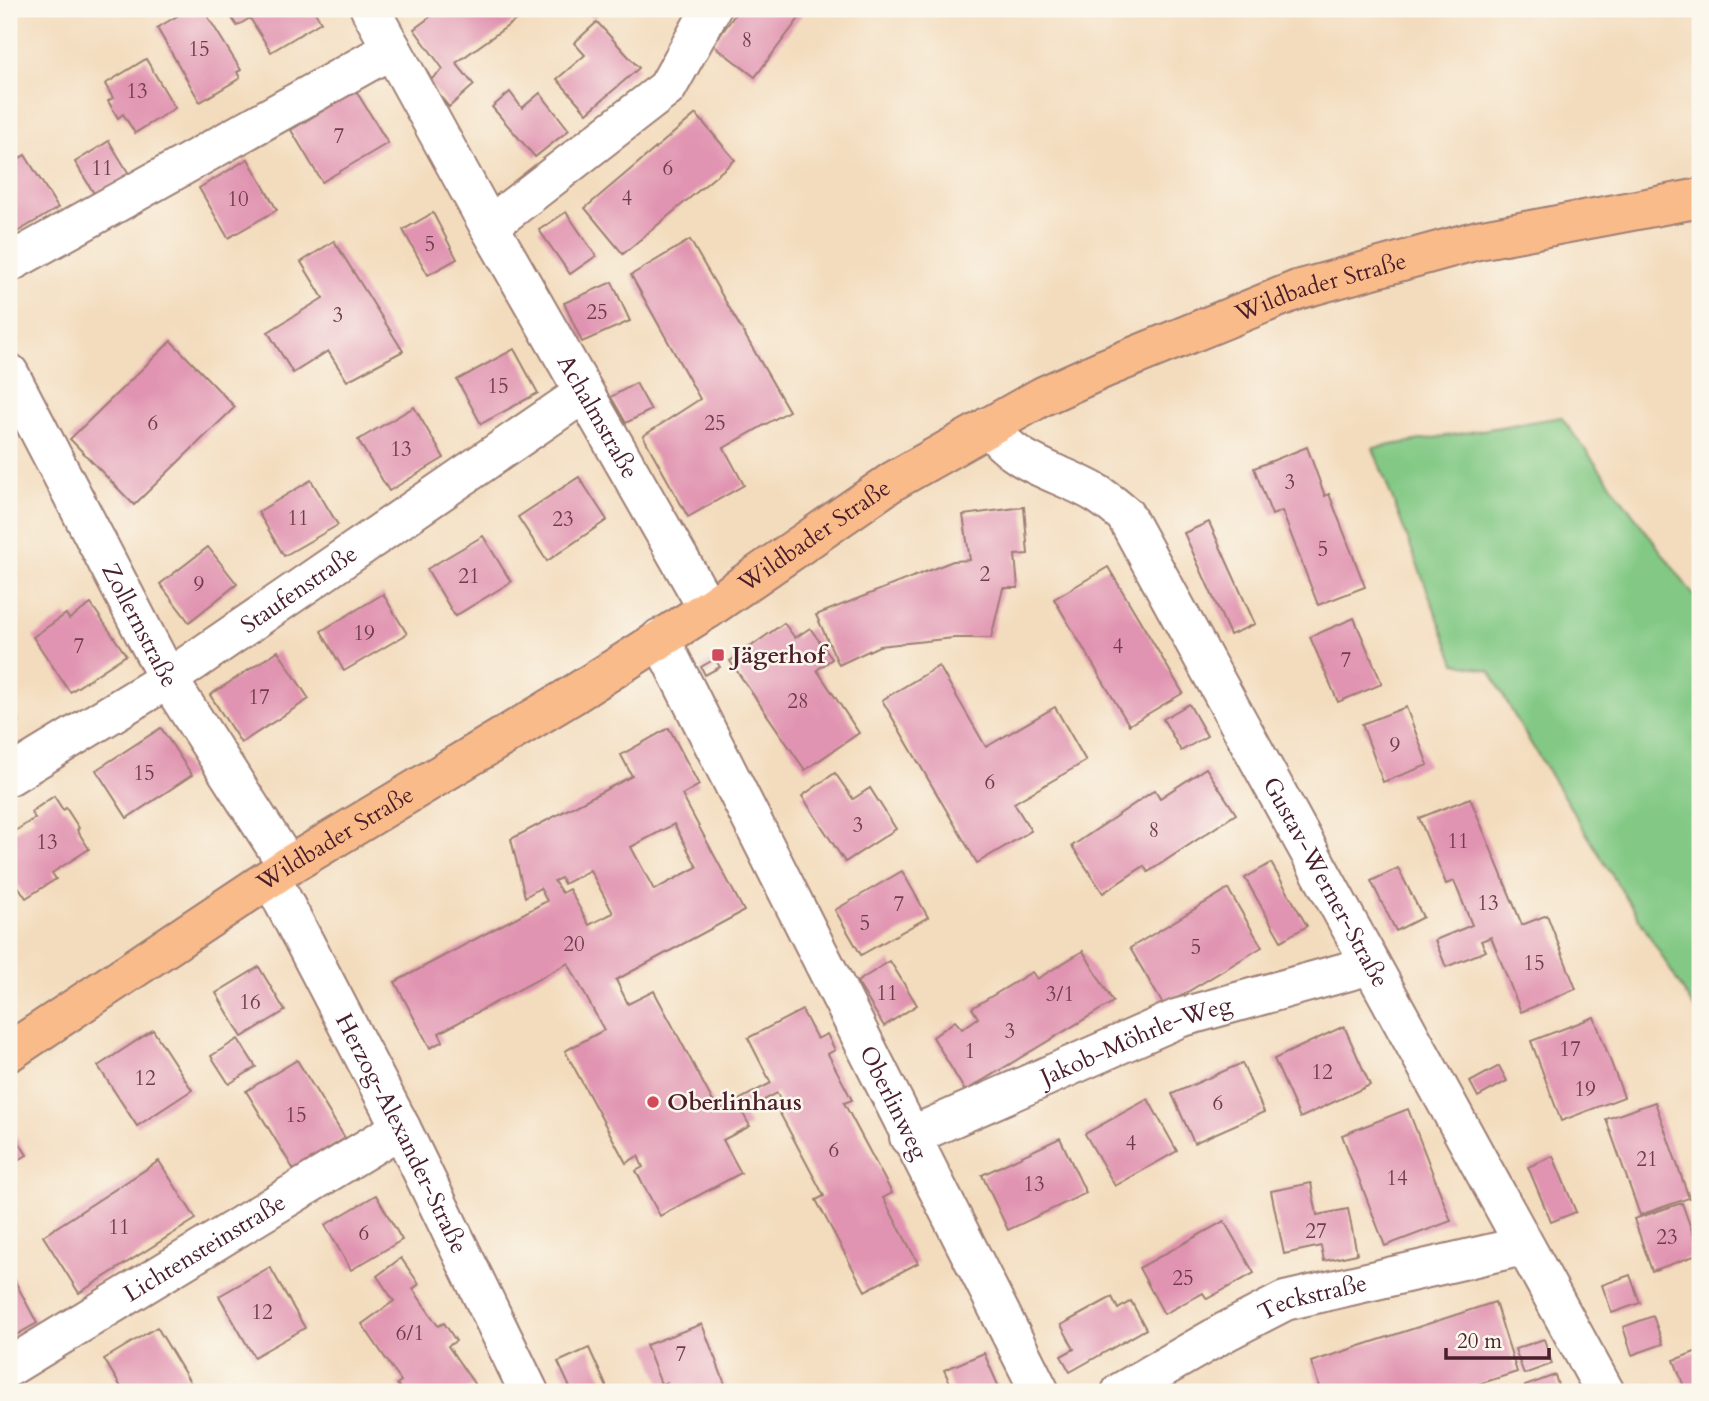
<svg xmlns="http://www.w3.org/2000/svg" width="1709" height="1401" viewBox="0 0 1709 1401" font-family="Cardo,serif">
	<rect width="100%" height="100%" fill="#fbf7ec"/>
	<filter id="ink" filterUnits="userSpaceOnUse"><feTurbulence type="fractalNoise" baseFrequency=".0143" numOctaves="2"/><feDisplacementMap in="SourceGraphic" scale="14" xChannelSelector="R" yChannelSelector="G"/><feConvolveMatrix kernelMatrix="1 2 1 2 8 2 1 2 1" color-interpolation-filters="sRGB"/></filter>
	<filter id="wash" filterUnits="userSpaceOnUse"><feTurbulence type="fractalNoise" baseFrequency=".00686" numOctaves="4" result="noise"/><feDisplacementMap in="SourceGraphic" scale="28" xChannelSelector="R" yChannelSelector="G"/><feGaussianBlur stdDeviation="1.57" result="paint"/><feColorMatrix in="noise" values="0 0 0 0 0 0 0 0 0 0 0 0 0 0 0 0 0 1.4 0 .05"/><feComposite in="paint" operator="in"/></filter>
	<g filter="url(#wash)">
		<rect width="100%" height="100%" fill="#f3dcbd"/>
		<path fill="#83c985" stroke="#667458" stroke-width="2" d="M 1561,417 L 1700,604 L 1700,1018 L 1519,724 L 1490,671 L 1455,663 L 1373,448 Z"/>
		<g id="blocks">
			<g fill="#e194b1" fill-rule="evenodd">
				<path d="M 189,9 L 203,9 L 241,70 L 237,72 L 240,78 L 200,102 L 157,28 Z"/>
				<path d="M 226,9 L 313,9 L 321,22 L 271,52 L 250,18 L 237,26 Z"/>
				<path d="M 441,9 L 508,9 L 516,20 L 456,63 L 474,85 L 449,107 L 428,82 L 443,69 L 414,29 Z"/>
				<path d="M 585,9 L 603,9 L 594,18 Z"/>
				<path d="M 739,9 L 806,9 L 755,77 L 713,45 Z"/>
				<path d="M 597,22 L 639,68 L 587,113 L 557,79 L 585,55 L 574,43 Z"/>
				<path d="M 146,59 L 175,108 L 135,133 L 123,114 L 118,118 L 108,101 L 113,98 L 105,84 Z"/>
				<path d="M 356,91 L 388,143 L 322,182 L 291,130 Z"/>
				<path d="M 510,92 L 522,108 L 540,93 L 569,130 L 535,157 L 492,107 Z"/>
				<path d="M 696,114 L 735,160 L 623,254 L 585,208 Z"/>
				<path d="M 109,141 L 129,174 L 95,195 L 75,162 Z"/>
				<path d="M 25,155 L 58,208 L 17,232 L 9,218 L 9,165 Z"/>
				<path d="M 248,159 L 277,210 L 228,238 L 199,188 Z"/>
				<path d="M 566,212 L 596,256 L 570,274 L 539,230 Z"/>
				<path d="M 433,213 L 457,259 L 428,275 L 403,230 Z"/>
				<path d="M 690,240 L 789,411 L 724,448 L 744,485 L 688,517 L 643,436 L 700,399 L 631,275 Z"/>
				<path d="M 334,241 L 403,351 L 347,381 L 328,351 L 293,373 L 268,332 L 323,298 L 301,262 Z"/>
				<path d="M 612,282 L 630,321 L 582,342 L 564,303 Z"/>
				<path d="M 171,341 L 235,407 L 134,505 L 70,439 Z"/>
				<path d="M 514,349 L 538,393 L 481,424 L 457,380 Z"/>
				<path d="M 636,383 L 651,410 L 626,423 L 611,397 Z"/>
				<path d="M 414,407 L 444,458 L 389,491 L 358,440 Z"/>
				<path d="M 1307,447 L 1325,496 L 1329,494 L 1365,587 L 1318,605 L 1282,511 L 1272,515 L 1254,468 Z"/>
				<path d="M 579,477 L 607,520 L 547,561 L 518,517 Z"/>
				<path d="M 311,480 L 338,525 L 284,556 L 258,512 Z"/>
				<path d="M 1024,507 L 1028,554 L 1015,555 L 1018,588 L 1003,588 L 991,638 L 954,638 L 879,646 L 839,665 L 816,615 L 953,561 L 970,560 L 963,515 Z"/>
				<path d="M 1209,522 L 1255,624 L 1230,635 L 1184,533 Z"/>
				<path d="M 483,536 L 511,582 L 455,616 L 427,569 Z"/>
				<path d="M 208,547 L 237,584 L 189,622 L 160,584 Z"/>
				<path d="M 1108,567 L 1183,693 L 1129,725 L 1054,599 Z"/>
				<path d="M 383,594 L 407,634 L 344,671 L 321,631 Z"/>
				<path d="M 91,604 L 126,655 L 70,692 L 33,637 L 66,614 L 69,619 Z"/>
				<path d="M 1354,618 L 1382,684 L 1338,702 L 1310,637 Z"/>
				<path d="M 784,623 L 795,638 L 810,628 L 832,659 L 817,670 L 859,733 L 805,770 L 730,661 Z"/>
				<path d="M 278,651 L 309,699 L 241,743 L 210,695 Z"/>
				<path d="M 715,659 L 720,667 L 705,675 L 701,667 Z"/>
				<path d="M 939,666 L 986,747 L 1055,707 L 1086,761 L 1014,803 L 1031,831 L 977,863 L 882,700 Z"/>
				<path d="M 1189,704 L 1207,736 L 1181,751 L 1163,719 Z"/>
				<path d="M 1406,707 L 1428,765 L 1383,782 L 1362,724 Z"/>
				<path d="M 9,708 L 18,722 L 9,728 Z"/>
				<path d="M 161,728 L 192,775 L 127,818 L 96,770 Z"/>
				<path d="M 669,728 L 699,785 L 682,795 L 744,911 L 616,980 L 628,1004 L 654,991 L 718,1111 L 771,1083 L 748,1038 L 802,1010 L 817,1039 L 827,1034 L 835,1050 L 828,1054 L 852,1100 L 844,1103 L 892,1193 L 883,1198 L 918,1263 L 865,1291 L 816,1200 L 824,1196 L 776,1106 L 782,1103 L 777,1093 L 742,1112 L 750,1126 L 723,1140 L 741,1173 L 660,1216 L 636,1171 L 643,1167 L 638,1156 L 626,1163 L 565,1051 L 604,1030 L 568,963 L 439,1033 L 443,1041 L 430,1048 L 395,982 L 547,901 L 540,888 L 525,897 L 511,839 L 632,776 L 621,755 ZM 674,824 L 697,867 L 654,890 L 631,847 ZM 590,870 L 613,913 L 589,925 L 569,889 L 562,893 L 554,881 L 561,878 L 564,884 Z"/>
				<path d="M 1206,768 L 1236,814 L 1148,872 L 1144,866 L 1103,893 L 1072,846 L 1155,790 L 1160,798 Z"/>
				<path d="M 835,773 L 853,799 L 870,788 L 896,829 L 845,862 L 802,796 Z"/>
				<path d="M 54,796 L 63,810 L 66,808 L 79,828 L 77,830 L 89,849 L 52,873 L 56,879 L 26,898 L 14,880 L 10,882 L 9,880 L 9,835 L 35,818 L 31,812 Z"/>
				<path d="M 1470,798 L 1522,925 L 1547,915 L 1576,989 L 1521,1012 L 1491,937 L 1481,941 L 1486,951 L 1446,967 L 1435,940 L 1472,925 L 1454,881 L 1446,884 L 1419,818 Z"/>
				<path d="M 1271,863 L 1307,926 L 1281,941 L 1245,878 Z"/>
				<path d="M 1398,868 L 1423,917 L 1396,931 L 1371,881 Z"/>
				<path d="M 902,871 L 928,917 L 861,955 L 835,910 Z"/>
				<path d="M 1228,889 L 1262,947 L 1164,1006 L 1130,948 Z"/>
				<path d="M 1083,951 L 1113,1002 L 965,1091 L 933,1037 L 955,1021 L 962,1029 L 978,1018 L 972,1008 L 1032,972 L 1037,979 Z"/>
				<path d="M 890,961 L 917,1005 L 884,1026 L 857,982 Z"/>
				<path d="M 259,967 L 285,1011 L 242,1037 L 216,993 Z"/>
				<path d="M 1594,1017 L 1624,1097 L 1561,1121 L 1531,1041 Z"/>
				<path d="M 1344,1026 L 1370,1085 L 1300,1118 L 1274,1059 Z"/>
				<path d="M 153,1030 L 192,1090 L 137,1126 L 98,1066 Z"/>
				<path d="M 238,1039 L 256,1067 L 229,1084 L 211,1056 Z"/>
				<path d="M 297,1060 L 345,1138 L 294,1170 L 246,1091 Z"/>
				<path d="M 1242,1063 L 1264,1112 L 1194,1143 L 1172,1094 Z"/>
				<path d="M 1499,1066 L 1507,1081 L 1478,1097 L 1470,1082 Z"/>
				<path d="M 1148,1099 L 1177,1151 L 1115,1186 L 1085,1134 Z"/>
				<path d="M 1655,1102 L 1689,1198 L 1640,1215 L 1606,1119 Z"/>
				<path d="M 1408,1109 L 1451,1221 L 1385,1246 L 1342,1135 Z"/>
				<path d="M 9,1126 L 27,1155 L 9,1166 Z"/>
				<path d="M 1060,1138 L 1086,1193 L 1008,1230 L 982,1175 Z"/>
				<path d="M 1553,1156 L 1576,1212 L 1551,1222 L 1528,1167 Z"/>
				<path d="M 159,1161 L 196,1219 L 79,1293 L 43,1236 Z"/>
				<path d="M 1311,1183 L 1317,1215 L 1348,1209 L 1357,1254 L 1324,1261 L 1321,1246 L 1284,1254 L 1271,1191 Z"/>
				<path d="M 376,1195 L 402,1240 L 351,1270 L 325,1225 Z"/>
				<path d="M 1682,1203 L 1700,1254 L 1652,1271 L 1634,1219 Z"/>
				<path d="M 1224,1221 L 1254,1273 L 1207,1299 L 1203,1293 L 1164,1314 L 1139,1268 Z"/>
				<path d="M 401,1258 L 419,1284 L 413,1289 L 438,1326 L 444,1323 L 456,1341 L 448,1346 L 475,1385 L 464,1392 L 403,1392 L 397,1384 L 401,1381 L 362,1324 L 394,1301 L 377,1276 Z"/>
				<path d="M 270,1267 L 305,1328 L 254,1357 L 219,1296 Z"/>
				<path d="M 9,1270 L 37,1323 L 9,1339 Z"/>
				<path d="M 1630,1275 L 1640,1303 L 1612,1313 L 1602,1285 Z"/>
				<path d="M 1112,1297 L 1118,1309 L 1131,1301 L 1146,1329 L 1070,1372 L 1061,1356 L 1074,1349 L 1061,1325 Z"/>
				<path d="M 1495,1302 L 1517,1372 L 1453,1392 L 1321,1392 L 1311,1362 Z"/>
				<path d="M 1653,1316 L 1663,1344 L 1632,1355 L 1623,1327 Z"/>
				<path d="M 702,1324 L 728,1392 L 659,1392 L 657,1387 L 668,1382 L 661,1384 L 646,1345 Z"/>
				<path d="M 157,1327 L 196,1392 L 124,1392 L 104,1359 Z"/>
				<path d="M 1544,1339 L 1552,1364 L 1524,1374 L 1515,1349 Z"/>
				<path d="M 589,1348 L 609,1392 L 572,1392 L 558,1362 Z"/>
				<path d="M 1700,1350 L 1700,1392 L 1686,1392 L 1674,1360 Z"/>
				<path d="M 984,1353 L 1001,1392 L 954,1392 L 944,1370 Z"/>
				<path d="M 1555,1375 L 1560,1392 L 1527,1392 L 1525,1386 Z"/>
			</g>
		</g>
	</g>
	<g filter="url(#ink)">
		<use href="#blocks" fill-opacity="0" stroke="#9e7e74" stroke-width="2"/>
		<g fill="none" stroke-linecap="round" stroke-linejoin="round">
			<g stroke="#9e7e74" stroke-width="42">
				<g id="minor">
					<path id="s1" d="M 370,9 L 489,226 L 708,609"/>
					<path d="M 489,226 L 667,88 L 711,9"/>
					<path d="M 9,263 L 392,49"/>
					<path id="s2" d="M 9,373 L 168,679 L 288,866"/>
					<path id="s3" d="M 989,426 C 1016,467 1060,471 1099,495 C 1108,501 1117,508 1125,515 L 1605,1392"/>
					<path id="s4" d="M 660,638 C 789,889 912,1142 1040,1392"/>
					<path id="s5" d="M 9,776 L 168,679 L 584,393"/>
					<path id="s6" d="M 271,878 L 401,1128 L 529,1392"/>
					<path id="s7" d="M 909,1137 L 1179,1018 L 1371,965"/>
					<path id="s8" d="M 9,1367 L 401,1128"/>
					<path id="s9" d="M 1121,1392 L 1225,1332 L 1285,1301 L 1523,1246"/>
				</g>
			</g>
			<g stroke="#9e7e74" stroke-width="42">
				<g id="major">
					<path id="s10" d="M 9,1052 L 288,866 L 571,696 L 708,609 L 893,481 L 1043,396 L 1103,369 L 1297,290 L 1478,240 L 1700,198"/>
				</g>
			</g>
			<use href="#minor" stroke="#fff" stroke-width="38"/>
			<use href="#major" stroke="#fabb8b" stroke-width="38"/>
		</g>
	</g>
	<g fill="#d1495b" stroke="#fbf7ec" stroke-width="2.5">
		<rect x="711" y="648" width="14" height="14" rx="3.5"/>
		<circle cx="653" cy="1102" r="7"/>
	</g>
	<g text-anchor="middle" stroke-width="5" stroke-linejoin="round" paint-order="stroke">
		<g font-size="21" fill="#703c4c">
			<text x="747" y="47">8</text>
			<text x="199" y="56">15</text>
			<text x="137" y="98">13</text>
			<text x="339" y="143">7</text>
			<text x="102" y="175">11</text>
			<text x="668" y="175">6</text>
			<text x="627" y="205">4</text>
			<text x="238" y="206">10</text>
			<text x="430" y="251">5</text>
			<text x="597" y="319">25</text>
			<text x="338" y="322">3</text>
			<text x="498" y="393">15</text>
			<text x="153" y="430">6</text>
			<text x="715" y="430">25</text>
			<text x="401" y="456">13</text>
			<text x="1290" y="489">3</text>
			<text x="298" y="525">11</text>
			<text x="563" y="526">23</text>
			<text x="1323" y="556">5</text>
			<text x="985" y="581">2</text>
			<text x="469" y="583">21</text>
			<text x="199" y="591">9</text>
			<text x="364" y="640">19</text>
			<text x="79" y="653">7</text>
			<text x="1118" y="653">4</text>
			<text x="1346" y="667">7</text>
			<text x="259" y="704">17</text>
			<text x="798" y="708">28</text>
			<text x="1395" y="752">9</text>
			<text x="144" y="780">15</text>
			<text x="990" y="789">6</text>
			<text x="858" y="832">3</text>
			<text x="1154" y="837">8</text>
			<text x="1458" y="848">11</text>
			<text x="47" y="849">13</text>
			<text x="1488" y="910">13</text>
			<text x="899" y="911">7</text>
			<text x="865" y="930">5</text>
			<text x="574" y="951">20</text>
			<text x="1196" y="954">5</text>
			<text x="1534" y="970">15</text>
			<text x="887" y="1000">11</text>
			<text x="1060" y="1001">3/1</text>
			<text x="250" y="1009">16</text>
			<text x="1010" y="1038">3</text>
			<text x="1570" y="1056">17</text>
			<text x="970" y="1058">1</text>
			<text x="1322" y="1079">12</text>
			<text x="145" y="1085">12</text>
			<text x="1585" y="1096">19</text>
			<text x="1218" y="1110">6</text>
			<text x="296" y="1122">15</text>
			<text x="1131" y="1150">4</text>
			<text x="834" y="1157">6</text>
			<text x="1647" y="1166">21</text>
			<text x="1397" y="1185">14</text>
			<text x="1034" y="1191">13</text>
			<text x="119" y="1234">11</text>
			<text x="1316" y="1238">27</text>
			<text x="364" y="1240">6</text>
			<text x="1667" y="1244">23</text>
			<text x="1183" y="1285">25</text>
			<text x="262" y="1319">12</text>
			<text x="410" y="1340">6/1</text>
			<text x="681" y="1361">7</text>
		</g>
		<g font-size="24" fill="#4a1f2b" stroke="#fbf7ec">
			<text dy="8" stroke="none"><textPath href="#s10" startOffset="1524">Wildbader Straße</textPath></text>
			<text dy="8" stroke="none"><textPath href="#s1" startOffset="467">Achalmstraße</textPath></text>
			<text dy="8" stroke="none"><textPath href="#s10" startOffset="957">Wildbader Straße</textPath></text>
			<text dy="8" stroke="none"><textPath href="#s5" startOffset="345">Staufenstraße</textPath></text>
			<text dy="8" stroke="none"><textPath href="#s2" startOffset="284">Zollernstraße</textPath></text>
			<text dy="8" stroke="none"><textPath href="#s10" startOffset="390">Wildbader Straße</textPath></text>
			<text dy="8" stroke="none"><textPath href="#s3" startOffset="583">Gustav-Werner-Straße</textPath></text>
			<text dy="8" stroke="none"><textPath href="#s7" startOffset="247">Jakob-Möhrle-Weg</textPath></text>
			<text dy="8" stroke="none"><textPath href="#s4" startOffset="520">Oberlinweg</textPath></text>
			<text dy="8" stroke="none"><textPath href="#s6" startOffset="287">Herzog-Alexander-Straße</textPath></text>
			<text dy="8" stroke="none"><textPath href="#s8" startOffset="229">Lichtensteinstraße</textPath></text>
			<text dy="8" stroke="none"><textPath href="#s9" startOffset="215">Teckstraße</textPath></text>
		</g>
		<g font-size="24" font-weight="bold" fill="#4a1f2b" stroke="#fbf7ec" text-anchor="start">
			<text x="732" y="663">Jägerhof</text>
			<text x="667" y="1110">Oberlinhaus</text>
		</g>
	</g>
	<rect width="1709" height="1401" fill="none" stroke="#fbf7ec" stroke-width="35"/>
	<path d="M1446 1348v10h103v-10" fill="none" stroke="#4a1f2b" stroke-width="3.5"/>
	<text x="1457" y="1348" font-size="21" fill="#4a1f2b" stroke="#fbf7ec" stroke-width="5" paint-order="stroke">20 m</text>
</svg>
